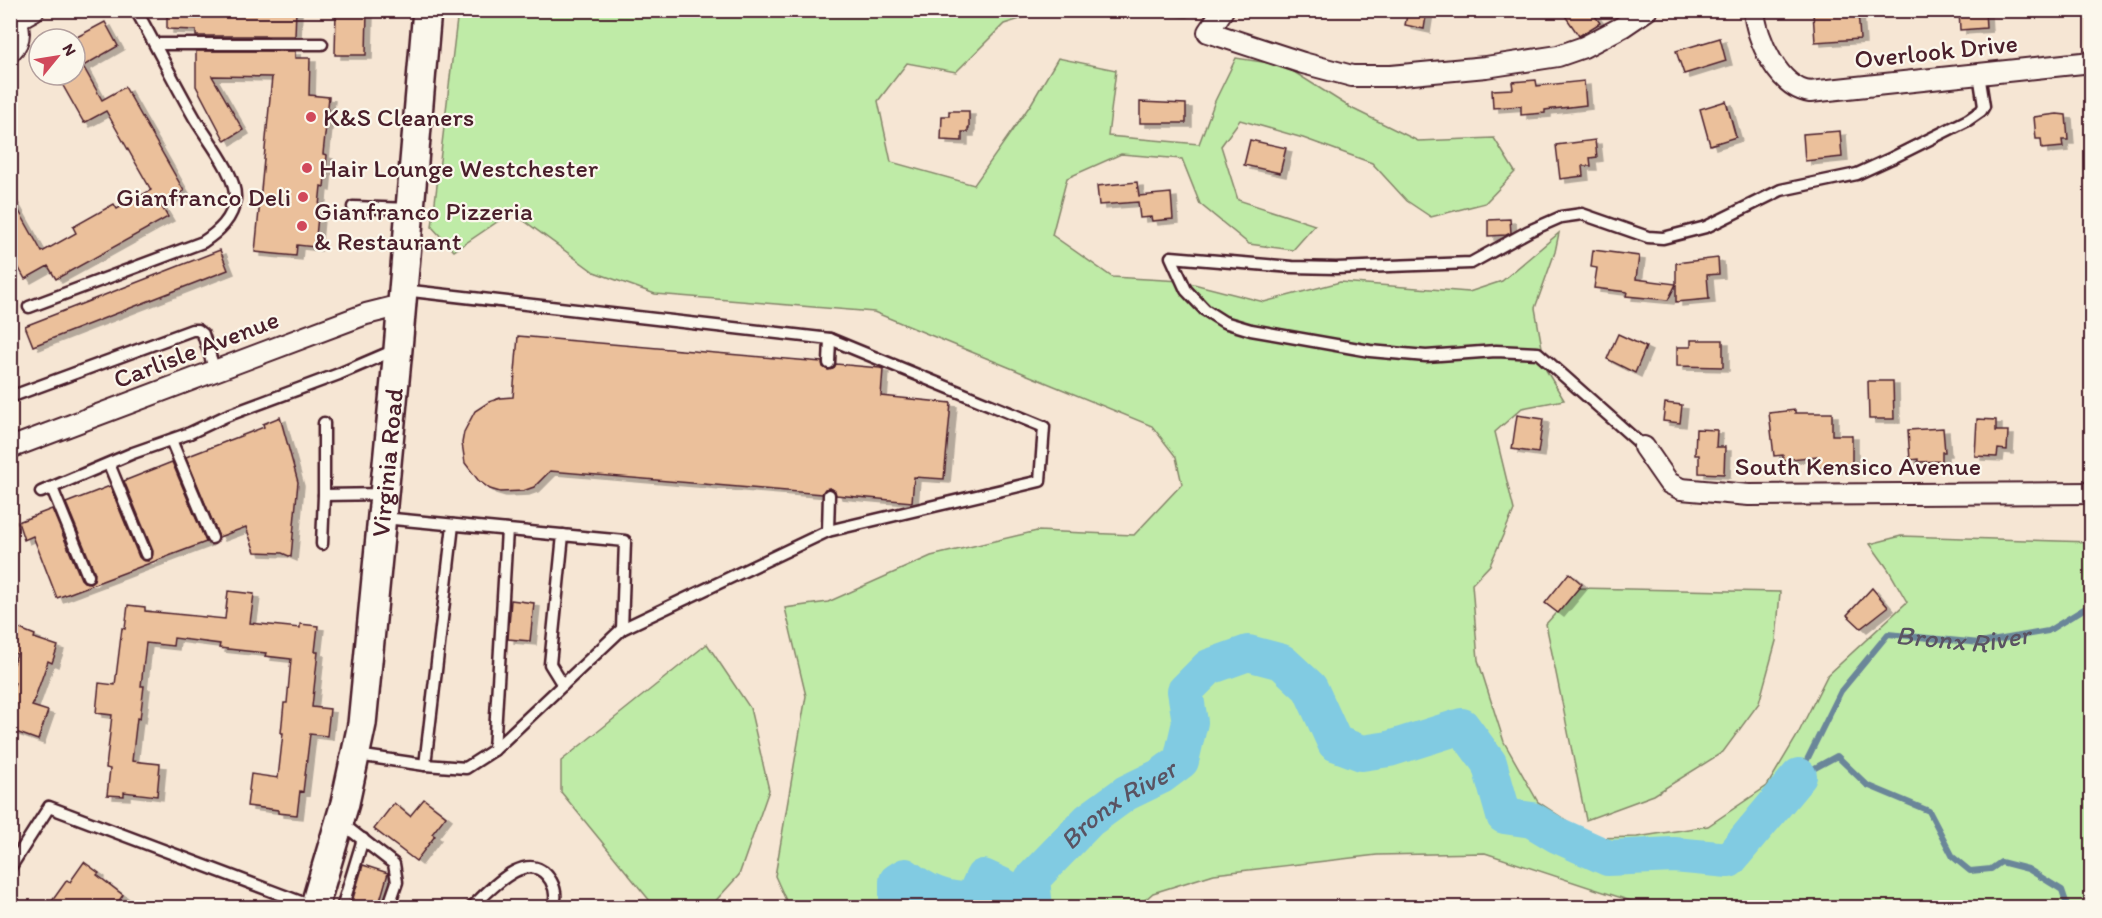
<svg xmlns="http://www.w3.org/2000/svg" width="2102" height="918" viewBox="0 0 2102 918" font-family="Itim,sans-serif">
	<defs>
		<filter id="shadow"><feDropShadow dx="6" dy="4" stdDeviation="0" flood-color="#0004"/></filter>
	</defs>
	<rect width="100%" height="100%" fill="#f6e6d4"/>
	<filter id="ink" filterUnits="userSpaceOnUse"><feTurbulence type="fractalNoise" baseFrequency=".0167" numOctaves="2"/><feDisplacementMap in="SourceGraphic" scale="12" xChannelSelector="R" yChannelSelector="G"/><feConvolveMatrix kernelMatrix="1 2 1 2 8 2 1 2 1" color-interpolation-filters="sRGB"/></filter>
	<g filter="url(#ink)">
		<g fill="#bfeba7" stroke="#848569" stroke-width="1.5">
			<path d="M 458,11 L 1045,11 L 1004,24 L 956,72 L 907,63 L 878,101 L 891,162 L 974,185 L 1031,104 L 1058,58 L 1116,70 L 1108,136 L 1199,144 L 1215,101 L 1236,58 L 1283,65 L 1351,108 L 1418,141 L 1494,138 L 1515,172 L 1485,203 L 1431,217 L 1407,201 L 1372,163 L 1303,138 L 1240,120 L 1221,146 L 1238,200 L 1315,225 L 1293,250 L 1249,244 L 1200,204 L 1182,159 L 1121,154 L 1067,178 L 1052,235 L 1112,277 L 1182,281 L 1264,302 L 1340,282 L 1469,292 L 1502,281 L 1559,233 L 1555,252 L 1535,308 L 1546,370 L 1564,400 L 1522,408 L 1495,432 L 1514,510 L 1490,565 L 1472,584 L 1478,660 L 1504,742 L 1538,802 L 1593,838 L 1637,837 L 1708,826 L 1767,786 L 1797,736 L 1827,676 L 1907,602 L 1888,569 L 1870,544 L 1901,536 L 2091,542 L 2091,907 L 1649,907 L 1485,853 L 1377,855 L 1214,874 L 1153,893 L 1137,907 L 789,907 L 775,876 L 806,696 L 785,608 L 828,602 L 931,556 L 1037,531 L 1134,535 L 1182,484 L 1176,457 L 1152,426 L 874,312 L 655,294 L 594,272 L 512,212 L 454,251 L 432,227 Z"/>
			<path d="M 1103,11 L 1205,10 L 1205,11 L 1186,17 Z"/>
			<path d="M 1578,588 L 1780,592 L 1776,641 L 1759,703 L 1723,752 L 1654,795 L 1586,820 L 1546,624 Z"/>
			<path d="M 707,644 L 750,708 L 769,790 L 739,875 L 710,907 L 655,907 L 561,792 L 561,761 Z"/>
		</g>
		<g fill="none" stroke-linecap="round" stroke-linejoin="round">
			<g stroke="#6b8699" stroke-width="6">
				<path id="s1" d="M 1799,776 L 1841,691 L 1888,634 L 1980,643 L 2048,631 L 2092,604"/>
				<path d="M 1800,776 L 1837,756 L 1867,785 L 1929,811 L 1953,857 L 1970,871 L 1991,869 L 2001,862 L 2028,869 L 2062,890 L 2068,908"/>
			</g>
			<g stroke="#81cbe2" stroke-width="36">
				<path d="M 897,908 L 897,881 L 905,876 C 928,894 943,899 972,901 L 983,877 L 1005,887 L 994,908"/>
				<path id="s2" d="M 1035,908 L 1032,879 L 1089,820 L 1126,793 L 1161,776 L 1181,761 L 1190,722 L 1185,691 L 1209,667 L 1248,653 L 1282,662 L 1310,688 L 1335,743 L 1362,753 L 1389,749 L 1462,726 L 1489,763 L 1504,816 L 1532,820 L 1557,835 L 1608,858 L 1674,855 L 1729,860 L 1799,776"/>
			</g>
		</g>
		<g fill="#ebc09b" stroke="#4a1f2b" stroke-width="1.5" filter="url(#shadow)">
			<path d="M 167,10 L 296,10 L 295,36 L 196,36 L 196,30 L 167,29 Z"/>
			<path d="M 1408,10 L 1427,10 L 1424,29 L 1405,25 Z"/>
			<path d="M 1561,10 L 1591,10 L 1600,23 L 1579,36 Z"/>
			<path d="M 1858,10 L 1860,39 L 1815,42 L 1813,13 Z"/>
			<path d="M 1959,10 L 1985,10 L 1986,28 L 1960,30 Z"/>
			<path d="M 336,11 L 367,11 L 366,55 L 335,55 Z"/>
			<path d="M 105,22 L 118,46 L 83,66 L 102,100 L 125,87 L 184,191 L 160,204 L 168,217 L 56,279 L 48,266 L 25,279 L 10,252 L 10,195 L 42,252 L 76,233 L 73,227 L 114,204 L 117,209 L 151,190 L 106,111 L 84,123 L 57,75 L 75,75 L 75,38 Z"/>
			<path d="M 1720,38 L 1726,61 L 1684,74 L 1676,51 Z"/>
			<path d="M 196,51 L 295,51 L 295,58 L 310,58 L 309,95 L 329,97 L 323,154 L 327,155 L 324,187 L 321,186 L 315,247 L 297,245 L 296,256 L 255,252 L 272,77 L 212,76 L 243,130 L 225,141 L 196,86 Z"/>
			<path d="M 1536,80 L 1537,86 L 1584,81 L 1586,105 L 1545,110 L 1545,113 L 1521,115 L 1521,106 L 1493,108 L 1492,90 L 1513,89 L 1512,82 Z"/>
			<path d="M 1726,101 L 1736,137 L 1710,145 L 1700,109 Z"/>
			<path d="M 1140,102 L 1186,104 L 1186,123 L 1140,123 Z"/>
			<path d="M 949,111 L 969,111 L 969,128 L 968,128 L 968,132 L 962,132 L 962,141 L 941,140 L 942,116 L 949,116 Z"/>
			<path d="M 2057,114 L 2066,115 L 2068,140 L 2062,140 L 2063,147 L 2042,149 L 2041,139 L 2036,139 L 2034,117 Z"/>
			<path d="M 1840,131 L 1842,157 L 1805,161 L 1803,134 Z"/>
			<path d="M 1250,140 L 1286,148 L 1280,173 L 1244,165 Z"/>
			<path d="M 1595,140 L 1597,157 L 1590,158 L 1591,166 L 1582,166 L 1583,176 L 1560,179 L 1556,145 Z"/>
			<path d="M 1137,182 L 1139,196 L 1171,193 L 1173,219 L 1152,221 L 1151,217 L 1140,218 L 1138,202 L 1099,205 L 1097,186 Z"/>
			<path d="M 1510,219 L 1511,233 L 1506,235 L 1488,236 L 1488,220 Z"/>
			<path d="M 220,250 L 228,270 L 33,346 L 25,326 Z"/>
			<path d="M 1593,250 L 1639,256 L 1636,279 L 1676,284 L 1668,300 L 1626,296 L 1627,292 L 1594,288 L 1597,268 L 1591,267 Z"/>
			<path d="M 1718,258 L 1719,274 L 1707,275 L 1709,299 L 1676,302 L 1676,263 Z"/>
			<path d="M 1618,334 L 1646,347 L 1635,373 L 1607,359 Z"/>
			<path d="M 518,336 L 822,362 L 823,367 L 828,370 L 833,369 L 836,364 L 880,368 L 883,369 L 881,396 L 951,403 L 944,479 L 914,477 L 912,502 L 836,495 L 835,491 L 830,488 L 825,489 L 822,494 L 550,471 L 534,487 L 523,491 L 500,492 L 490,489 L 478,480 L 465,463 L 462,443 L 464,432 L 475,411 L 489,402 L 500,398 L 513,397 Z"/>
			<path d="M 1691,340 L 1723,340 L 1723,367 L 1677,366 L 1677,347 L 1691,347 Z"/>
			<path d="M 1868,381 L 1893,381 L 1894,419 L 1869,419 Z"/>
			<path d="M 1665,403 L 1682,405 L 1680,423 L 1663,421 Z"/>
			<path d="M 1795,410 L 1795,413 L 1832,413 L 1832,435 L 1852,435 L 1852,469 L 1817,468 L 1817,456 L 1783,460 L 1783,455 L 1774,456 L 1769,413 Z"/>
			<path d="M 1517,415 L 1543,419 L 1538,453 L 1512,449 Z"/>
			<path d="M 280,417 L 298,482 L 291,557 L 282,553 L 255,552 L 246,527 L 219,537 L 186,457 L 264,427 L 263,424 Z"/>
			<path d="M 1977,419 L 1996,420 L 1996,431 L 2008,431 L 2007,450 L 1998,449 L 1997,457 L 1975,456 Z"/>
			<path d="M 1943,428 L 1945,452 L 1942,452 L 1942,461 L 1918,462 L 1918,459 L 1910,460 L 1908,430 Z"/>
			<path d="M 1696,429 L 1717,430 L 1716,447 L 1725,447 L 1724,474 L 1699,473 L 1699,455 L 1695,455 Z"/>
			<path d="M 172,462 L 206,542 L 57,598 L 33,536 L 24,540 L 18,522 L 52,509 L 81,579 L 84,582 L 90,583 L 94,580 L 95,573 L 66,503 L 110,486 L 139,557 L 142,560 L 148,561 L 152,558 L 153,551 L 124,481 Z"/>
			<path d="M 1569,573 L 1582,584 L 1558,613 L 1545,603 Z"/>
			<path d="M 1872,588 L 1888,607 L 1861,628 L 1847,615 Z"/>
			<path d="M 228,591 L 254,594 L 250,623 L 300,628 L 300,624 L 318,626 L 315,652 L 318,652 L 312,707 L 330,709 L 327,736 L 310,734 L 303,792 L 300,791 L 297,815 L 278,813 L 278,810 L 247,806 L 251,774 L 278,778 L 283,733 L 281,733 L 284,703 L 287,703 L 291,659 L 265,656 L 266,653 L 219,648 L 220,644 L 174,638 L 173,646 L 146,643 L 141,686 L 144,686 L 140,719 L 137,718 L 132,761 L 160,764 L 157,796 L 124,792 L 124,796 L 107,795 L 110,769 L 106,768 L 112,715 L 96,713 L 99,683 L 115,685 L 122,628 L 125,629 L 128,605 L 145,607 L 145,611 L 225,619 Z"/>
			<path d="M 511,600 L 534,603 L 530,641 L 508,639 Z"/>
			<path d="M 10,625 L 35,635 L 34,638 L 58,646 L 52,663 L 48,661 L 32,706 L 48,711 L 38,740 L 10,730 L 10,695 L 15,683 L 10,681 L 10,671 L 17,654 L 10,652 Z"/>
			<path d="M 424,799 L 446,816 L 432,834 L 435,836 L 416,861 L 374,829 L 394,803 L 410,816 Z"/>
			<path d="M 84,862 L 99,873 L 97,875 L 123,895 L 114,908 L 47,908 L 67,880 L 70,882 Z"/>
			<path d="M 363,865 L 388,873 L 378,908 L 358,908 L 351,905 Z"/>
		</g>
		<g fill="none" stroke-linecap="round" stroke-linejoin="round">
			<g stroke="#4a1f2b" stroke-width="15">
				<g id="lane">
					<path d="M 155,44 L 322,44"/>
					<path d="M 353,207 L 410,209"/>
					<path d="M 403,290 L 830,339 L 1044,427 L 1040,481 L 828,531 L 622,629 L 494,750 L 466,768 L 425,765 L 453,525"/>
					<path d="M 29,307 L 203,242 C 218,232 233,219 235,199 C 237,174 206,138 194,117 C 174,82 156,46 136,10"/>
					<path d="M 829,363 L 830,339"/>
					<path d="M 10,397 L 192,330 L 198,330 L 203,334 L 215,371"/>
					<path d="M 324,423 L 324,495 L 385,494"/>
					<path d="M 171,440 L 212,538"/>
					<path d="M 1644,447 L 1538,353 L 1496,351 L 1426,356 L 1370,351 L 1251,330 L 1224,322 L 1205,310 L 1186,290 L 1171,257 L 1292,267 L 1336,268 L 1471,263 L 1529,231 L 1561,217 L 1582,214 L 1648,237 L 1663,238 L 1706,227 L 1781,190 L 1857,174 L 1892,158 L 1968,120 L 1981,111 L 1984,106 L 1979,74"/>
					<path d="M 109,464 L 146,554"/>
					<path d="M 52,488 L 88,576"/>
					<path d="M 41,492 L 133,453 L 190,433 L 226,416 L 339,374 L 395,350"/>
					<path d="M 383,518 L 625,541 L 622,629"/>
					<path d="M 828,531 L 829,495"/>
					<path d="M 563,535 L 550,664 L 563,685"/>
					<path d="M 322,544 L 324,495"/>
					<path d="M 494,750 L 507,530"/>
					<path d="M 357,755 L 425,765"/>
					<path d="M 340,822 L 394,864 L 397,882 L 388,908"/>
					<path d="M 10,868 L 49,807 L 314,907"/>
					<path d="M 342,908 L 363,839"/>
					<path d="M 471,908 C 489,891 529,844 551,881 C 556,890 557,898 553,908"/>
				</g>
			</g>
			<g stroke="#4a1f2b" stroke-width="24">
				<g id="street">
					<path d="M 1223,10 L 1208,32 L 1303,63 L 1352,76 L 1391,76 L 1486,67 L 1558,56 L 1584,47 L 1622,27 L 1647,10"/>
					<path d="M 1754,10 C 1756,39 1779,88 1810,92 L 2092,62"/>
					<path d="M 10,13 C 22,26 22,40 10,52"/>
					<path d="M 16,20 L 34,10"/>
					<path d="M 1644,447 L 1669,483 L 1681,489 L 1749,495 L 2092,493"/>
					<path d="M 10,448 L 366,314 L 402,305"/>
				</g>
			</g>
			<g stroke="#4a1f2b" stroke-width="32">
				<g id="secondary">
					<path id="s3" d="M 314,908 L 345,803 L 362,724 L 398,349 L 427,10"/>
				</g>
			</g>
			<use href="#lane" stroke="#fbf7ec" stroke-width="10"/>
			<use href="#street" stroke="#fbf7ec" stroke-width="20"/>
			<use href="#secondary" stroke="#fbf7ec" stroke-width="27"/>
		</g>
	</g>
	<g fill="#d1495b" stroke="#fbf7ec" stroke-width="2">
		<circle cx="311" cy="117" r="6"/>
		<circle cx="307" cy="168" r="6"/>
		<circle cx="303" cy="197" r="6"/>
		<circle cx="302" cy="226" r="6"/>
	</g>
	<g text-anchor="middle" stroke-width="4.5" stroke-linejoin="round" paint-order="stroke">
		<g font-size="26" fill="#4a1f2b" stroke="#fbf7ec">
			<text transform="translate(1936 51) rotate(-6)" y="9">Overlook Drive</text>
			<text transform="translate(196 349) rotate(-21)" y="9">Carlisle Avenue</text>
			<text dy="9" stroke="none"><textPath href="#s3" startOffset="453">Virginia Road</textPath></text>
			<text x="1858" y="475">South Kensico Avenue</text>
		</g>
		<g font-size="26" fill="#4a1f2b" stroke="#fbf7ec" text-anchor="start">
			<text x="323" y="126">K&amp;S Cleaners</text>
			<text x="319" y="177">Hair Lounge Westchester</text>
			<text x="291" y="206" text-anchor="end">Gianfranco Deli</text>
			<text x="314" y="220">Gianfranco Pizzeria<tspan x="314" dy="30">&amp; Restaurant</tspan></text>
		</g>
		<g font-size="27" font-style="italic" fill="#5a5362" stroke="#fbf7ec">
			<text dy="9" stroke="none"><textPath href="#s1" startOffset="244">Bronx River</textPath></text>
			<text dy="9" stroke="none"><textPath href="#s2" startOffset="144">Bronx River</textPath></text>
		</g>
	</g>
	<rect width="2102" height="918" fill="none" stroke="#fbf7ec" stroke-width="36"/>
	<rect x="18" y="18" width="2066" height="882" fill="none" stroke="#4a1f2b" stroke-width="2" filter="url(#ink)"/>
	<g transform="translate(57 57) rotate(60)"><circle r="28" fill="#fbf7ec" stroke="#b4a19f" stroke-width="1.5"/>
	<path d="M0-4.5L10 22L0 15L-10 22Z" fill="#d1495b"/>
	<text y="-9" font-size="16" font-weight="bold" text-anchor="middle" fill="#4a1f2b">N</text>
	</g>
</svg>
